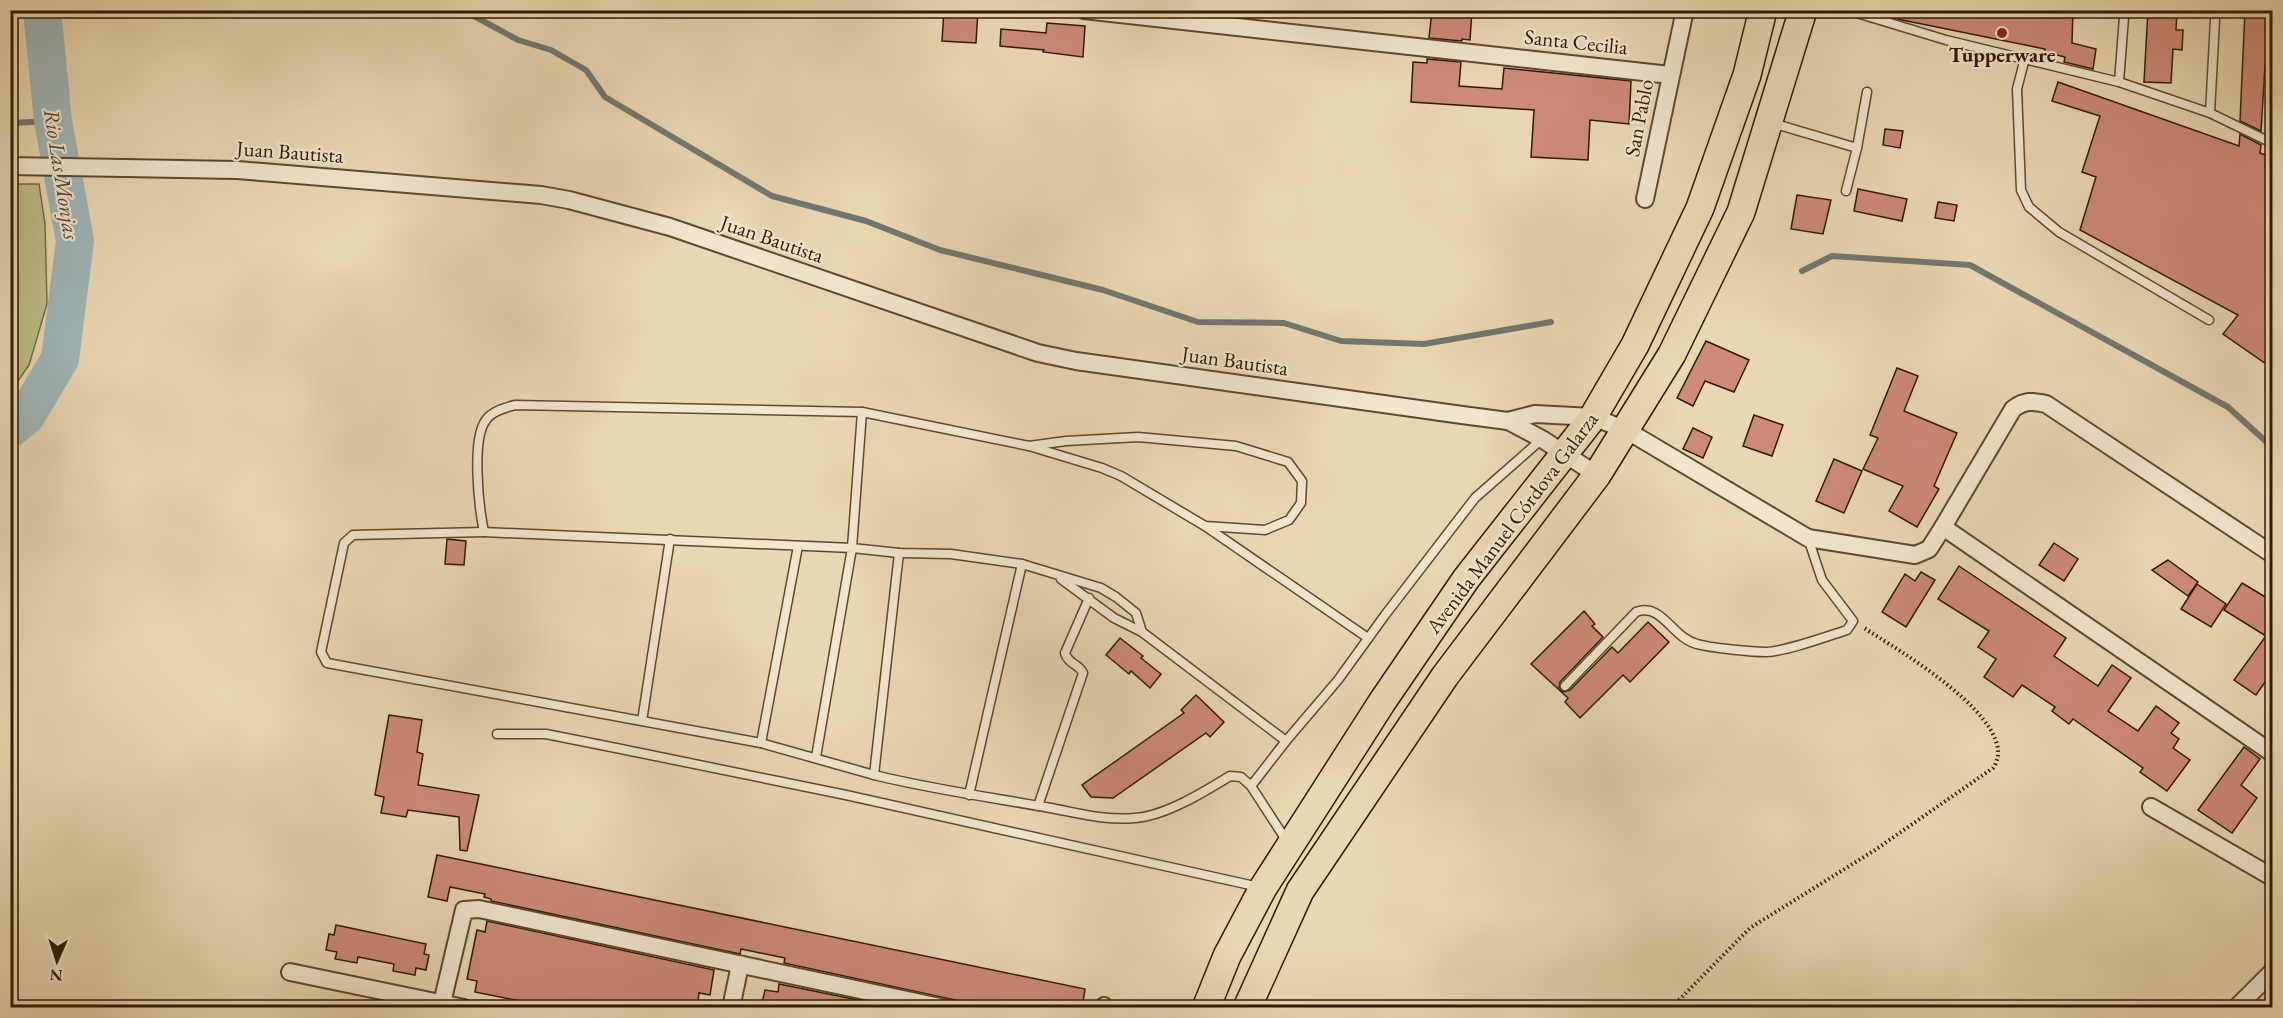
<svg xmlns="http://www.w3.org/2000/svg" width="2283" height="1018" viewBox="0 0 2283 1018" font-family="'EB Garamond',serif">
	<rect width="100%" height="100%" fill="#e9d7b2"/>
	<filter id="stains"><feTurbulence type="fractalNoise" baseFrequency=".00333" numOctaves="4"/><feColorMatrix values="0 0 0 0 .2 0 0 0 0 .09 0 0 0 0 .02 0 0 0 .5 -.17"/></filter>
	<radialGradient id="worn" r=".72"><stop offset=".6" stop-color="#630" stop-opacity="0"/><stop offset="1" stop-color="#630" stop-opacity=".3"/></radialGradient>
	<path fill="#bebc87" stroke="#766b45" stroke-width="1.5" d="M 11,184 L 39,184 L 45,224 L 47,304 L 29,365 L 11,391 Z"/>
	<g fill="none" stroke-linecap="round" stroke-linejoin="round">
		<g stroke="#727870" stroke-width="6">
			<path d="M 470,10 L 474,16 L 518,40 L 551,50 L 586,70 L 605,97 L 772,196 L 866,221 L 940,250 L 1103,290 L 1198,322 L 1284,323 L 1341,341 L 1424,344 L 1551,322"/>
			<path d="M 10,123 L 53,121"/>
			<path d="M 1802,271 L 1832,256 L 1970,265 L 2228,407 L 2272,447"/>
		</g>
		<path stroke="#9fb6b9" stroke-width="38" d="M 10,429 L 26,416 L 60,359 L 75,241 L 53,121 L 42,10"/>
	</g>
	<g fill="#cd8a77" stroke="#2f1a03" stroke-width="1.5">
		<path d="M 944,10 L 978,10 L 976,43 L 942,41 Z"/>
		<path d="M 1432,10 L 1472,10 L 1470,40 L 1462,39 L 1462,41 L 1429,38 Z"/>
		<path d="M 1895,10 L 2073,10 L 2072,43 L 2096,49 L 2093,69 L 2064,62 L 2065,57 L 2045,52 L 2045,49 L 1902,20 L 1894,18 Z"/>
		<path d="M 2148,10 L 2177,10 L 2176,30 L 2183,30 L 2182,50 L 2173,49 L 2171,83 L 2144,82 Z"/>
		<path d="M 2245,10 L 2272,10 L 2272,67 L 2265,66 L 2261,131 L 2240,121 Z"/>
		<path d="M 1047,23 L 1085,26 L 1083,57 L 1043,52 L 1044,50 L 1000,46 L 1001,29 L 1046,33 Z"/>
		<path d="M 1427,59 L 1461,62 L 1459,86 L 1502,89 L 1504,68 L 1631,81 L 1629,124 L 1590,120 L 1588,160 L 1531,157 L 1534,110 L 1411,102 L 1413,62 L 1427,63 Z"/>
		<path d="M 2058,82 L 2239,146 L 2240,134 L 2261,145 L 2260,153 L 2268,156 L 2265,168 L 2272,170 L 2272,275 L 2266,316 L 2272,320 L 2272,368 L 2223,334 L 2238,315 L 2080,230 L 2096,177 L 2082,172 L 2100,116 L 2052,101 Z"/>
		<path d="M 1885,129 L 1903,131 L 1900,148 L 1883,145 Z"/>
		<path d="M 1858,189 L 1907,199 L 1902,221 L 1854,211 Z"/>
		<path d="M 1797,195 L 1831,200 L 1823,234 L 1791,229 Z"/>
		<path d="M 1938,202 L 1957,205 L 1954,221 L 1935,218 Z"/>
		<path d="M 1706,341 L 1749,360 L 1734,392 L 1705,381 L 1693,406 L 1677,398 Z"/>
		<path d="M 1897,368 L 1918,376 L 1904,411 L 1957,433 L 1934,486 L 1939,489 L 1917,527 L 1889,511 L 1903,486 L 1863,469 L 1878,438 L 1870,435 Z"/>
		<path d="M 1754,415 L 1783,425 L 1772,456 L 1743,446 Z"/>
		<path d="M 1693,428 L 1712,437 L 1703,458 L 1683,449 Z"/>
		<path d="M 1834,459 L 1862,471 L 1844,513 L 1816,501 Z"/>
		<path d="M 447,539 L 466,541 L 464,565 L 445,564 Z"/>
		<path d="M 2054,543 L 2078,559 L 2064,581 L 2039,565 Z"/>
		<path d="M 2168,560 L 2198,582 L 2188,596 L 2152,570 Z"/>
		<path d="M 1959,566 L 2066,638 L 2054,656 L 2098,686 L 2112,665 L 2131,678 L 2108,711 L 2138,731 L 2156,706 L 2179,723 L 2171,733 L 2179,739 L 2173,748 L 2190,760 L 2167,791 L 2140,772 L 2143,768 L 2073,719 L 2069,724 L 2052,711 L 2055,707 L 2022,685 L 2013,697 L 1984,677 L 1996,659 L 1978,647 L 1989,631 L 1938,599 Z"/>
		<path d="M 1921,572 L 1935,580 L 1906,627 L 1882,612 L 1905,574 L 1915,581 Z"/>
		<path d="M 2242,583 L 2272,601 L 2272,672 L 2256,695 L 2234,680 L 2266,636 L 2224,610 Z"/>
		<path d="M 2197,584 L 2226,604 L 2211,627 L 2181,609 Z"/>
		<path d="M 1584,611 L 1595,624 L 1592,626 L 1603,637 L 1560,682 L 1559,687 L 1563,692 L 1570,690 L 1612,647 L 1618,653 L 1648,622 L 1669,642 L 1630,682 L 1623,675 L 1580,718 L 1565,702 L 1568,698 L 1531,664 Z"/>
		<path d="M 1120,638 L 1143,656 L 1141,658 L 1161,674 L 1150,688 L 1131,671 L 1129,674 L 1106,655 Z"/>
		<path d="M 1196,695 L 1224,722 L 1210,737 L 1206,733 L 1113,798 L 1091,797 L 1082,785 L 1184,713 L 1181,710 Z"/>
		<path d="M 389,715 L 422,720 L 417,752 L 423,754 L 418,785 L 479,795 L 467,851 L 460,850 L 459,817 L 408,810 L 406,817 L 381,813 L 384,797 L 375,795 Z"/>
		<path d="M 2244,747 L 2260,759 L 2241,785 L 2257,798 L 2232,833 L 2198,810 Z"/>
		<path d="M 437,855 L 1085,989 L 1082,1008 L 992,1008 L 784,963 L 785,958 L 741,949 L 740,954 L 491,901 L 491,899 L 484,897 L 485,894 L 450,887 L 447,901 L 428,897 Z"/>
		<path d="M 487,921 L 714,970 L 710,995 L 699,993 L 697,1008 L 555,1008 L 475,992 L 477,981 L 467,979 L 477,930 L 485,932 Z"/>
		<path d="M 336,925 L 426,944 L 424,954 L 429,955 L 426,970 L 416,968 L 415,975 L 393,971 L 394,964 L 358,957 L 357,963 L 335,959 L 337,952 L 326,950 L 329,934 L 334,935 Z"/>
		<path d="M 779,984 L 878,1004 L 877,1008 L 761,1008 L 765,990 L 778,992 Z"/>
	</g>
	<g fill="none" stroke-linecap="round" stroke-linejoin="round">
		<g stroke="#5e492f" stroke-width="11">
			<g id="lane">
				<path d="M 1847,10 L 1946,40 L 2119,82 L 2210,113 L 2272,143"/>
				<path d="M 2118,10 L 2124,17 L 2119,82"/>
				<path d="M 2025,58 L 2017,89 L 2021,190 L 2029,207 L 2059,232 L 2209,320"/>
				<path d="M 2210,113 L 2215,20"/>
				<path d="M 1772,123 L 1857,148 L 1867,92"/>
				<path d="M 1846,191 L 1857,148"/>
				<path d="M 862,412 L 1029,446 L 1102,468 L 1121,476 L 1205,526 L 1265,530 L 1289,520 L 1301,503 L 1302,481 L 1288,462 L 1236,446 L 1138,437 L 1066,441 L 1029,446"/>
				<path d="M 1205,526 L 1368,638"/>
				<path d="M 484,532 L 353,535 L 344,543 L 321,652 L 327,663 L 761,743 L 874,775"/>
				<path d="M 899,553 L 874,775 C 931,789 988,797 1045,807 C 1075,812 1104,821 1135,818 C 1165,816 1204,792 1230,776 L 1241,777 L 1251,786 L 1288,843"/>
				<path d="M 1061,579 L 1114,618 L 1142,632 L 1286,741 L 1338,680 L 1385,615 L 1475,498 L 1542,439"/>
				<path d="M 1565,686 L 1636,612 C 1662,602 1672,638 1697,644 C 1711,648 1752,652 1766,652 C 1788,651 1825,637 1847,630 L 1853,621 L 1822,580 L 1808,538"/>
				<path d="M 642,721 L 670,539"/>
				<path d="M 497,734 L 546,734 L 616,748 L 846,795 L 1259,887"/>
				<path d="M 761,743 L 798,546"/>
				<path d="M 816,757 L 852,548 L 862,412 L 515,405 C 505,408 492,411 486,420 C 471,439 479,508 484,532 L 852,548 L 899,553 L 951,554 L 1022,564 L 1101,588 L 1116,597 L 1136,613 L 1142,632"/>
				<path d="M 1251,786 L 1286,741"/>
				<path d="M 969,795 L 1022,564"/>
				<path d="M 1038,806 L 1083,673 C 1079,664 1068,664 1065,653 L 1089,598"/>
			</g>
		</g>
		<g stroke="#5e492f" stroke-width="20">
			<g id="street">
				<path d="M 1084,10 L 1670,75"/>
				<path d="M 10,166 L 237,170 L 541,195 L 569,200 L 670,227 L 1038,353 L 1076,361 L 1462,415 L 1508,421 L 1535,414 L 1593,417 L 1626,430 L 1808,538 L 1915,555 L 1929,549 L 1943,527 L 2272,753"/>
				<path d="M 1645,199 L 1685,10"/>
				<path d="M 1508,421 L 1542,439 L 1597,475"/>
				<path d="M 1943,527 L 2013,409 C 2025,400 2032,401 2046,404 L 2272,554"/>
				<path d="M 2151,807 L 2272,877"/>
				<path d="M 290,972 L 464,1008"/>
				<path d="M 442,1003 L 464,910 L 479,909 L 945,1008"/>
				<path d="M 731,1008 L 740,965"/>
				<path d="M 1103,1008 L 1104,1006"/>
				<path d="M 2236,1008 L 2272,972"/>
			</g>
		</g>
		<g stroke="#2f1a03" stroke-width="30">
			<g id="primary">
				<path d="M 1206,1008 L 1227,956 L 1263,888 L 1382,702 L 1466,579 L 1593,417 L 1635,345 L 1700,208 L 1747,75 L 1763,10"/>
				<path d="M 1247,1008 L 1300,891 L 1445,676 L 1597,475 L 1672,354 L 1741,212 L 1803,10"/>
			</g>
		</g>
		<path stroke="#2f1a03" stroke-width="4" stroke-dasharray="1.5 3" stroke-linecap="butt" d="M 1675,1008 L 1677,1002 L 1750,928 L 1875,850 L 1993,768 C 2025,723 1895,648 1864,628"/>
		<use href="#lane" stroke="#f1e5cd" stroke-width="8"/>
		<use href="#street" stroke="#f1e5cd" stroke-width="16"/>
		<use href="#primary" stroke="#e9d7b2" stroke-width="27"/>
	</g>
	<circle fill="#8f2418" stroke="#f1e5cd" stroke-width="2" cx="2002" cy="33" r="6"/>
	<g text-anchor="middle" stroke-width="4.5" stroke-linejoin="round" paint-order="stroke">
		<g font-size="21" fill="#2f1a03" stroke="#f1e5cd">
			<text transform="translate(1576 42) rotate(6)" y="7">Santa Cecilia</text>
			<text transform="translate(1639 118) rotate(-79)" y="7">San Pablo</text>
			<text transform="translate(290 152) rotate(4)" y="7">Juan Bautista</text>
			<text transform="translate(772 239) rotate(19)" y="7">Juan Bautista</text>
			<text transform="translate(1235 361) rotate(8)" y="7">Juan Bautista</text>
			<text transform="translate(1512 523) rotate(-53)" y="7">Avenida Manuel Córdova Galarza</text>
		</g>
		<g font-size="21" font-weight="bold" fill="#2f1a03" stroke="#f1e5cd">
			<text x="2002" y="62">Tupperware</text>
		</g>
		<g font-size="22" font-style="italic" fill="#51493a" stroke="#f1e5cd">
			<text transform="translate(62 174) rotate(81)" y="8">Rio Las Monjas</text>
		</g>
	</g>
	<rect width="2283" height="1018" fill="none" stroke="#e9d7b2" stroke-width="36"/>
	<rect x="12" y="12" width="2259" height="994" fill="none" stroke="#2f1a03" stroke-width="3"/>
	<rect x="18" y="18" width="2247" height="982" fill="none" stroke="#2f1a03" stroke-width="1.5"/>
	<g transform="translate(57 961) rotate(183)" stroke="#f1e5cd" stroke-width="4.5" paint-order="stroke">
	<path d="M0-4.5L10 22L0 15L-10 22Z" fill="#2f1a03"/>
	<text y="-9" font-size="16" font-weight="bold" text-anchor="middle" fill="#2f1a03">N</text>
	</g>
	<rect width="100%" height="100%" filter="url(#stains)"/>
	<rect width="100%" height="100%" fill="url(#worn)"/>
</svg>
